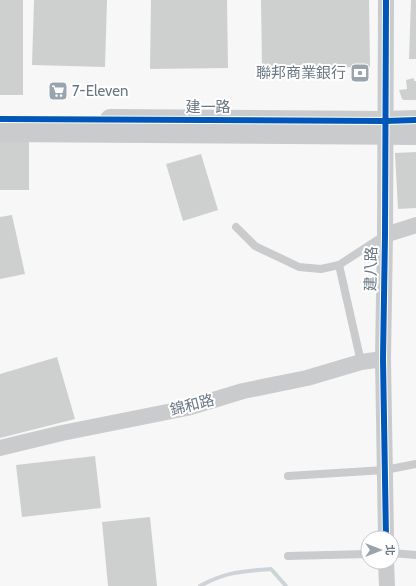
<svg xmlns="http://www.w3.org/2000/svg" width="416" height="586" viewBox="0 0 416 586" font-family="Cabin,'Noto Sans TC',sans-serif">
	<rect width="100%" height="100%" fill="#f7f7f7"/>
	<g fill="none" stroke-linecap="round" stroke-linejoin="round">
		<path stroke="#cdd4d8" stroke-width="4" d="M 200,586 C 225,572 243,571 271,569 L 286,586"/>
	</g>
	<g fill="#ced0d0">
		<rect x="0" y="0" width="23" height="95"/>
		<path d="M 34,0 L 107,0 L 105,67 L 32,65 Z"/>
		<path d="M 151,0 L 227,0 L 228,68 L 150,69 Z"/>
		<path d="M 261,0 L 369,0 L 370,67 L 262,68 Z"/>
		<path d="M 411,0 L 416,0 L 416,59 L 409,59 Z"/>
		<path d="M 414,78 L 414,81 L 416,81 L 416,100 L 404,100 L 402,99 L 399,90 L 407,89 L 406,80 Z"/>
		<rect x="0" y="138" width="29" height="52"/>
		<path d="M 416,152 L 416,208 L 398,209 L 395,153 Z"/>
		<path d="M 201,154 L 218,210 L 183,221 L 166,164 Z"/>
		<path d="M 12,215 L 25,274 L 0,279 L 0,217 Z"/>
		<path d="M 57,357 L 75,419 L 0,438 L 0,374 Z"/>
		<path d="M 95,456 L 101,508 L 22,517 L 16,465 Z"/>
		<path d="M 150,517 L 157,586 L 108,586 L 102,522 Z"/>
	</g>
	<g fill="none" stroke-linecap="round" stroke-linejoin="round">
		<g stroke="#cacbcc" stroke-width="8">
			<path d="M 236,227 L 255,246 L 276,256 L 299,267 L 321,269 L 339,265 L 385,235"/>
			<path d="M 339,265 L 361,362"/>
			<path d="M 288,476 L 385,470 L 416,464"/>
			<path d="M 392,553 L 416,555"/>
			<path d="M 288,556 L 368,554"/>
		</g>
		<g stroke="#cacbcc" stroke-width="16">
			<path d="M 386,0 L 385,235 L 383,359 L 386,538"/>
			<path d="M 385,235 L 416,225"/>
			<path d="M 0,448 L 62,433 L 187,408 L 243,391 L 307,378 L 361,362 L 383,359"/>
			<path d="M 386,562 L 387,586"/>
		</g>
		<g stroke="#cacbcc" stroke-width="20">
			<path d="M 110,119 L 385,121 L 416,120"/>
			<path d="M 0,132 L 416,135"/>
		</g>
		<g stroke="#fff" stroke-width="8">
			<g id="cycleway">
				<path d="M 386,0 L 385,235 L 383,359 L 386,538"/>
				<path d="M 0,119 L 385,121 L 416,120"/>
			</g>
		</g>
		<use href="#cycleway" stroke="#0057b8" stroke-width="6"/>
	</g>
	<defs>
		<g id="bank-square" transform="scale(1)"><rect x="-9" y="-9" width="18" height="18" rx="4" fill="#9aa4ad" stroke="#fff"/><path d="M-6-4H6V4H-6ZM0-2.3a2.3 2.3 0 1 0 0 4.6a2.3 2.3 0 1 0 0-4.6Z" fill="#fff"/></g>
		<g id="supermarket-square" transform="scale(1)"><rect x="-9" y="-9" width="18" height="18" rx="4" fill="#9aa4ad" stroke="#fff"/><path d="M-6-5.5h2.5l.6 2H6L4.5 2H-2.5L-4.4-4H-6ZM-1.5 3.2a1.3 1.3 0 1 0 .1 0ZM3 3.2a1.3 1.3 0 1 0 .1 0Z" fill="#fff"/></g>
	</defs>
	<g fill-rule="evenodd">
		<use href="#bank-square" x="360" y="73"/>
		<use href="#supermarket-square" x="58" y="91"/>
	</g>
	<g text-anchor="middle" stroke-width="4" stroke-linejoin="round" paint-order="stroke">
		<g font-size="15" fill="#687885" stroke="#fff" text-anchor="end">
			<text x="346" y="78">聯邦商業銀行</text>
			<text x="72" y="96" text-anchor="start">7-Eleven</text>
		</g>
		<g font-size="15" fill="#687885" stroke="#fff">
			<text x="208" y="112">建一路</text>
			<text transform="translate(371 269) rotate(-89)" y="5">建八路</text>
			<text transform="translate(192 405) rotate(-14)" y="5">錦和路</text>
		</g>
	</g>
	<g transform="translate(380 550) rotate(90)"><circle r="19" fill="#ffffff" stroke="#c3c9ce"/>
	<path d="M0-3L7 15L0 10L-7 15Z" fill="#9aa4ad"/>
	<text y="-6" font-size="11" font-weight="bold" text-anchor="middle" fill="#687885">北</text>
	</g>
</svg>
